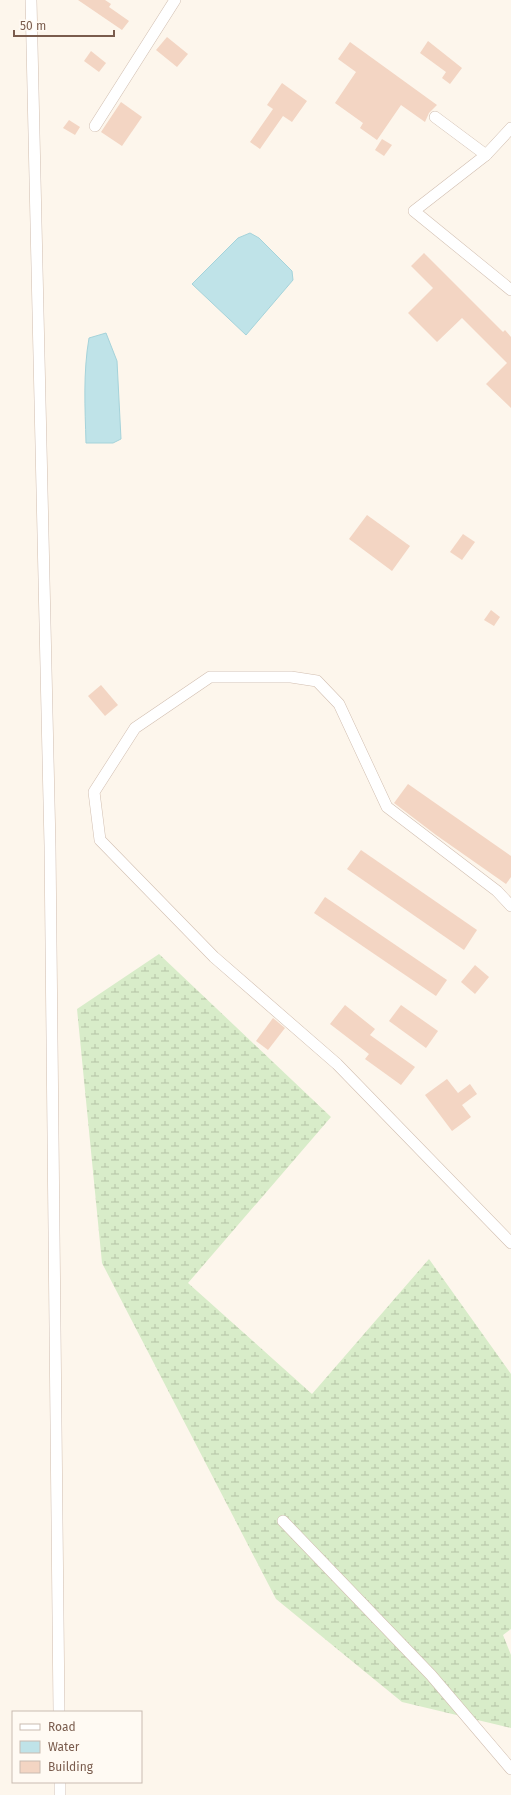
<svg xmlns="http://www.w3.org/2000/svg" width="511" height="1795" viewBox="0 0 511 1795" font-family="'Fira Sans',sans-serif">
	<defs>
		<pattern id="wetland-marsh" width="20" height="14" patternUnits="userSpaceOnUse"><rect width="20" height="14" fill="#d8ecc9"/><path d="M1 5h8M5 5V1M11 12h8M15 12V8" fill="none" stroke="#b4c2a5"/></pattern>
	</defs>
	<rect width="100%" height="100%" fill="#fdf6ec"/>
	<path fill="url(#wetland-marsh)" d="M 159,954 L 331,1117 L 188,1283 L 312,1394 L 429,1259 L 511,1374 L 511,1629 L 503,1635 L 511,1655 L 511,1728 L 402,1702 L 276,1599 L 102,1263 L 77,1009 Z"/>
	<g fill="#bfe3e8" stroke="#a5d3da">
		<path d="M 250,233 L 259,238 L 292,271 L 293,280 L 246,335 L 192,284 L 238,238 Z"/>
		<path d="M 106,333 L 117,361 L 121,439 L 113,443 L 86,443 C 85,407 83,373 89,338 Z"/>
	</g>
	<g fill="#f3d5c3">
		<path d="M 78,0 L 105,0 L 111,4 L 109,7 L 129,21 L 122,30 Z"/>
		<path d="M 167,37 L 188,54 L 177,67 L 156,50 Z"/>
		<path d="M 428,41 L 462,68 L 450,84 L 442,78 L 446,72 L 420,53 Z"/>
		<path d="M 350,42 L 437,105 L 429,113 L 425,122 L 401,105 L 377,140 L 360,128 L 363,123 L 335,103 L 356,72 L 338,59 Z"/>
		<path d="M 91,51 L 106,63 L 99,72 L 84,61 Z"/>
		<path d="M 282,83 L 307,101 L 292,122 L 283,116 L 260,149 L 250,142 L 273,109 L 267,105 Z"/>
		<path d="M 121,102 L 142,117 L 122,146 L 101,132 Z"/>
		<path d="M 69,120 L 80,127 L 75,135 L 63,128 Z"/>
		<path d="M 382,139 L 392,145 L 384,156 L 375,150 Z"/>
		<path d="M 424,253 L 503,332 L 505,330 L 511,337 L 511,408 L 486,384 L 507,363 L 462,318 L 437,342 L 408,313 L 433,288 L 411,266 Z"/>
		<path d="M 367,515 L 410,546 L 392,571 L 349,539 Z"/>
		<path d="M 463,534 L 475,542 L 462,560 L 450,552 Z"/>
		<path d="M 491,610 L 500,617 L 494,626 L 484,620 Z"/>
		<path d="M 101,685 L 118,705 L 105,716 L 88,696 Z"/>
		<path d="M 408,784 L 511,856 L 511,877 L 506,884 L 436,835 L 394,803 Z"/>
		<path d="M 361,850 L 477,930 L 464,950 L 347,869 Z"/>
		<path d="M 325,897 L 447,980 L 436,996 L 314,913 Z"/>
		<path d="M 475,965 L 489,977 L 475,994 L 461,982 Z"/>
		<path d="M 345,1005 L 375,1029 L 370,1035 L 415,1067 L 401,1085 L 365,1059 L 369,1054 L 330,1024 Z"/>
		<path d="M 401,1005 L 438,1031 L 426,1048 L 389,1021 Z"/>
		<path d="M 273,1018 L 285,1028 L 268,1050 L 256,1041 Z"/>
		<path d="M 447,1079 L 458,1093 L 470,1084 L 477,1094 L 462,1105 L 471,1117 L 452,1131 L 425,1095 Z"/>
	</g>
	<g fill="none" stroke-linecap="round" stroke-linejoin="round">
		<g stroke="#d1beb0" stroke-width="12">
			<g id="street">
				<path d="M 31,0 L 50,846 L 59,1712"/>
				<path d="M 435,117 L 486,155"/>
				<path d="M 95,126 L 175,0"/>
				<path d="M 511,128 L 486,155 L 414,211 L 511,290"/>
				<path d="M 511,906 L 497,891 L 387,807 L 339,704 L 317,681 L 291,677 L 210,677 L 135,728 L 94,792 L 100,840 L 214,957 L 337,1064 L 511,1243"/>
				<path d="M 283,1521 L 431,1675 L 511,1769"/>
				<path d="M 60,1782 L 60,1795"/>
			</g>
		</g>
		<use href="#street" stroke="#fff" stroke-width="11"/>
	</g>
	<rect x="12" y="1711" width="130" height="72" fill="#fffaf3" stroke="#cabbb1"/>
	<rect x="20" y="1724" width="20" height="6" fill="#ffffff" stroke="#cabbb1"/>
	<text x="48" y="1731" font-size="12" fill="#7a5c4d">Road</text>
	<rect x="20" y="1741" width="20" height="12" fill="#bfe3e8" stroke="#cabbb1"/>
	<text x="48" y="1751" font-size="12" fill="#7a5c4d">Water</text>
	<rect x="20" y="1761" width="20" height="12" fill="#f3d5c3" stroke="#cabbb1"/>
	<text x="48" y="1771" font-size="12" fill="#7a5c4d">Building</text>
	<path d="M14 30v6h100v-6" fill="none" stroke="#7a5c4d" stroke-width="2"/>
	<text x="20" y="30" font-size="12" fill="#7a5c4d" stroke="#fffaf3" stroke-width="3" paint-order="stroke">50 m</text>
</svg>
